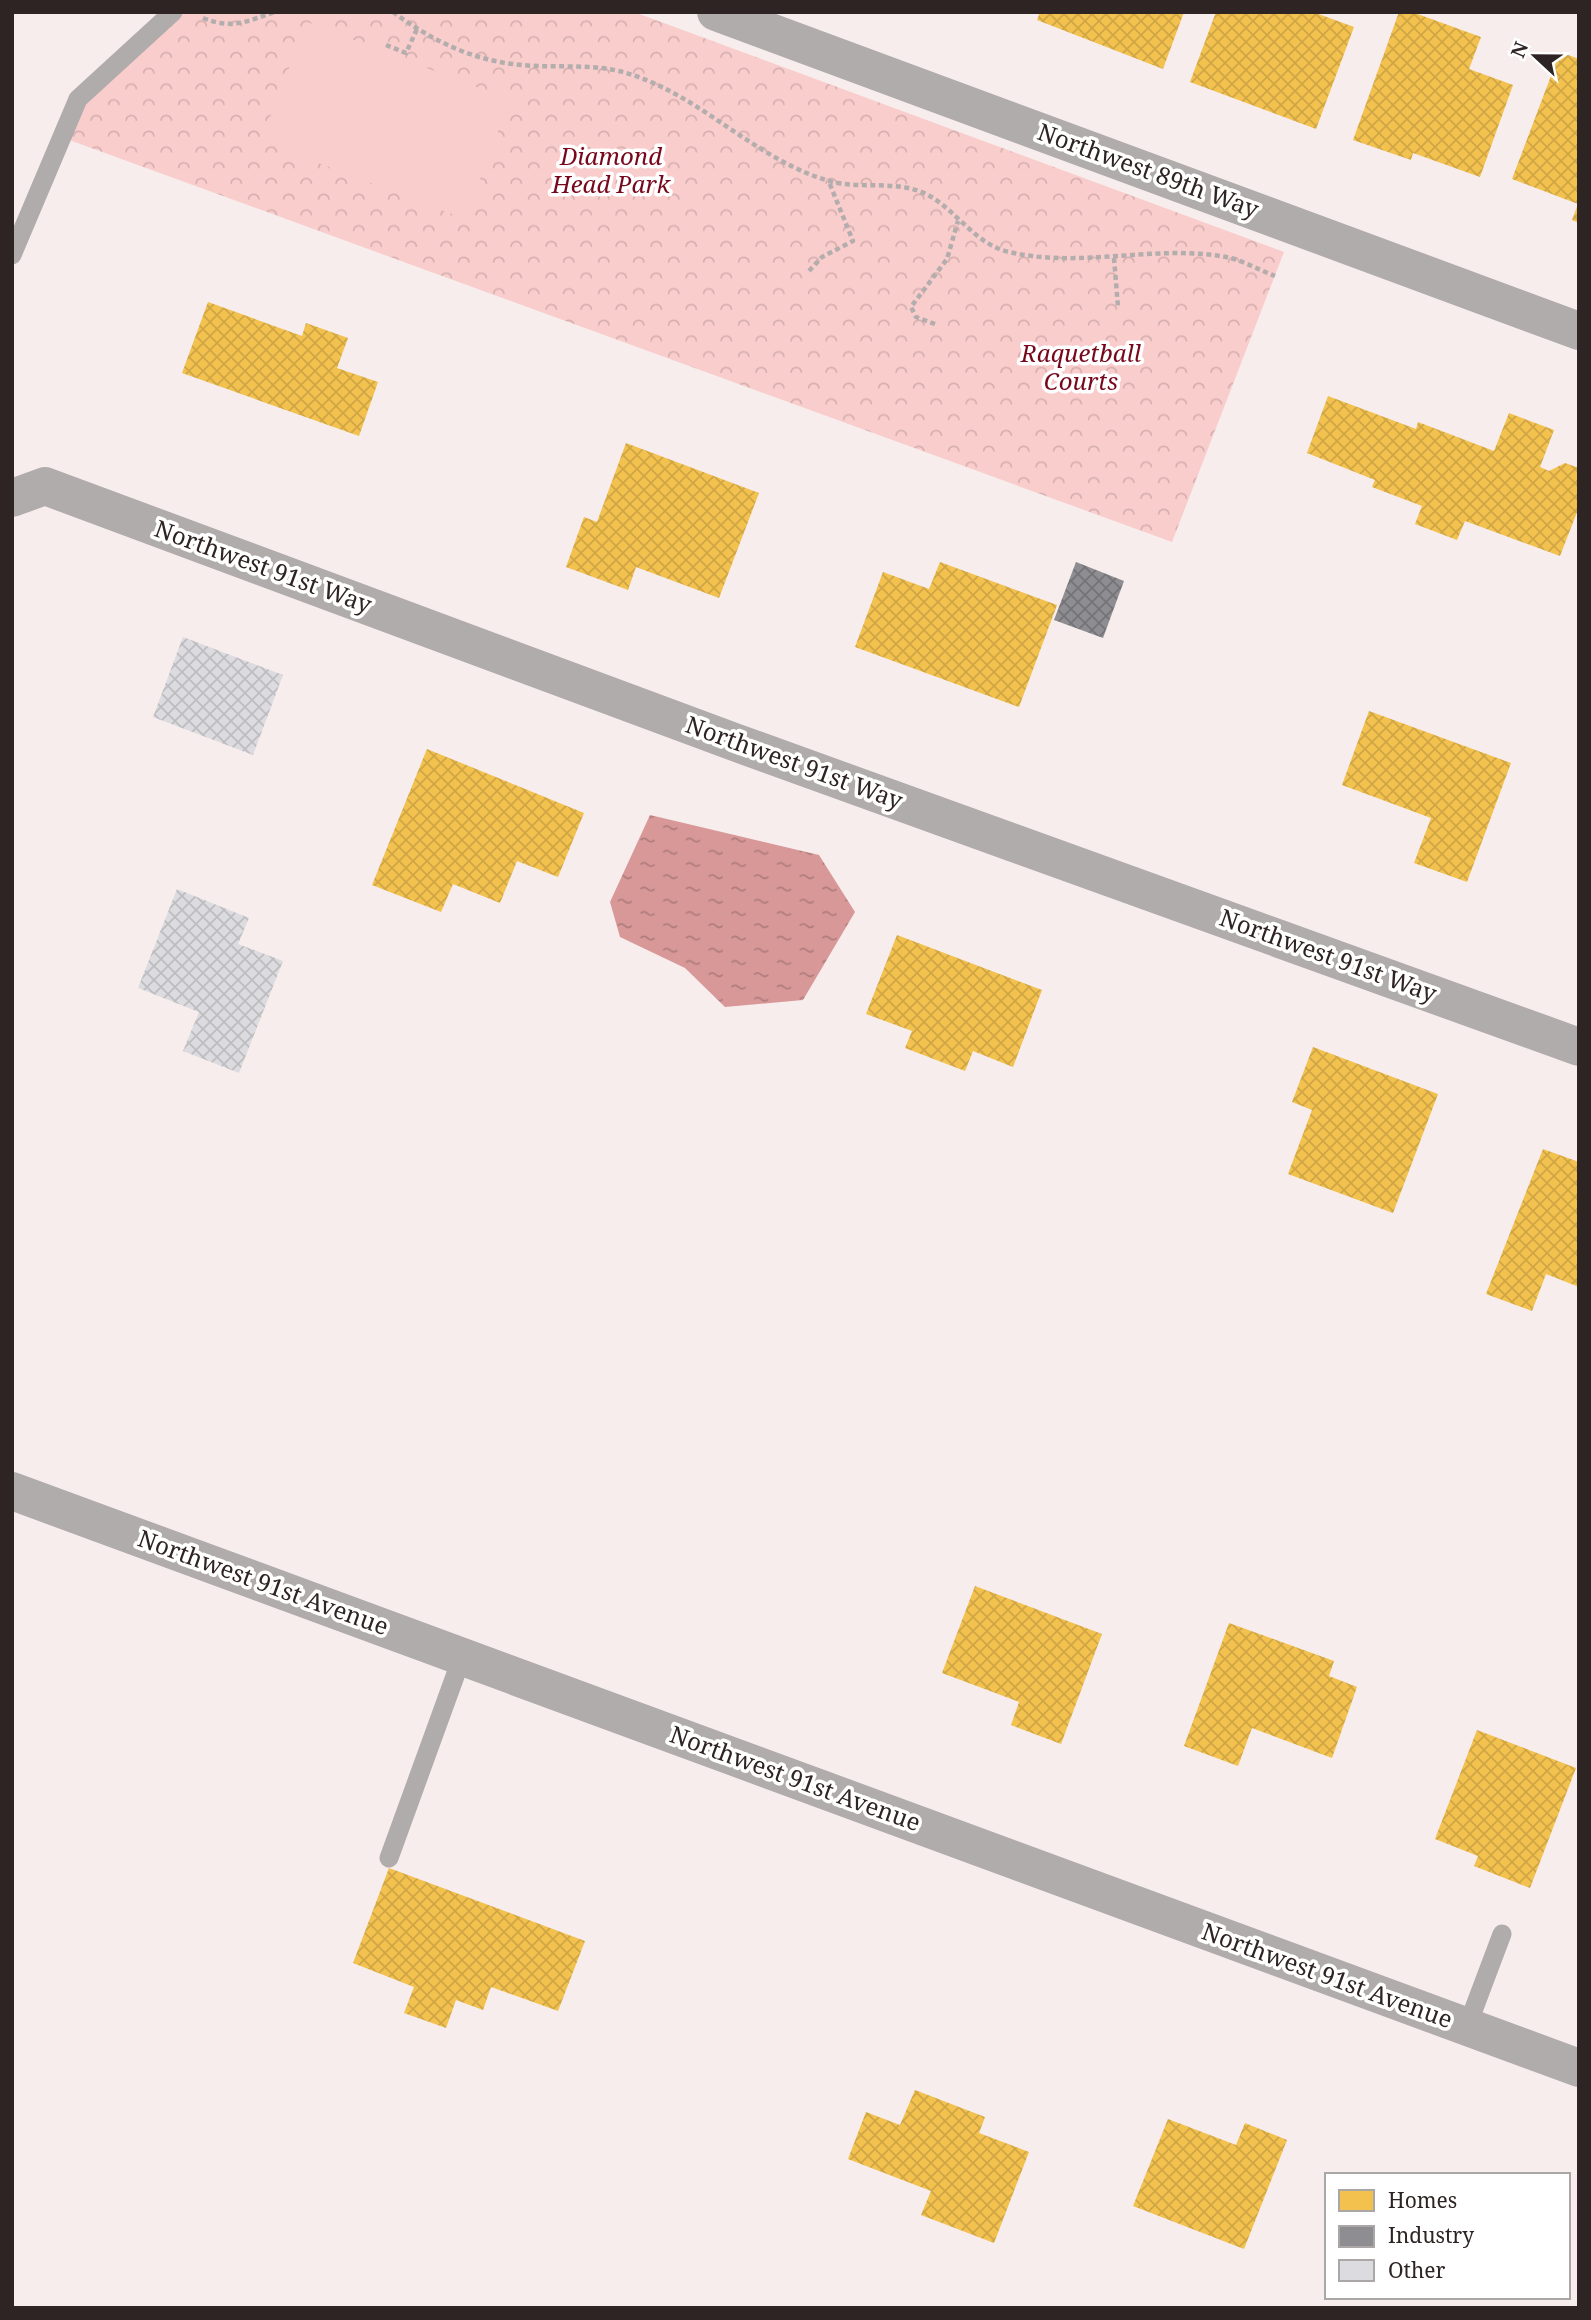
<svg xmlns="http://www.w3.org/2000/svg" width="1591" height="2320" viewBox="0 0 1591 2320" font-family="'Noto Serif',serif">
	<defs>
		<pattern id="park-crowns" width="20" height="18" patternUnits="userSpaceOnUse" patternTransform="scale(1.75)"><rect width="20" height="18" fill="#f9cdcc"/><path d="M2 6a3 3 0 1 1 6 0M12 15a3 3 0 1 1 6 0" fill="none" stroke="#d6b0af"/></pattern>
		<pattern id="water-ripples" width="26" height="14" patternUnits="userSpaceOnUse" patternTransform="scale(1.75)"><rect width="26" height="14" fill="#d89898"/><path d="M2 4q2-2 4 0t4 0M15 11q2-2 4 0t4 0" fill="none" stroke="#b07c7c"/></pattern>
		<pattern id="homes-cross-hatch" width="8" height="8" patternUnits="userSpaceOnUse" patternTransform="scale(1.75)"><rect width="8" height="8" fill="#f2c14e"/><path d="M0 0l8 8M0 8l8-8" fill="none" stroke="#d0a644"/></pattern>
		<pattern id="industry-cross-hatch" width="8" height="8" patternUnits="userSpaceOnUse" patternTransform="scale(1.75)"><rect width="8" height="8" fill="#8d8d92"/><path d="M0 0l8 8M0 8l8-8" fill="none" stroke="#747377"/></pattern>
		<pattern id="building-cross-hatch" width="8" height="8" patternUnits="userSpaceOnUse" patternTransform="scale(1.75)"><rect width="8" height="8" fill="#dcdbdf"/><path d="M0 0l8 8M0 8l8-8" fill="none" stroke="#bdbcbf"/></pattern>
	</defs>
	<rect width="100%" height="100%" fill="#f7edec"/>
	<path fill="url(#park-crowns)" d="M 173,12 L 634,12 L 1284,252 L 1172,542 L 61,137 L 78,99 Z"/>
	<path fill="#f9cdcc" d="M 307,22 L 510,100 L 465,219 L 261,141 Z"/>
	<path fill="url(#water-ripples)" d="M 650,815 L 819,855 L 855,912 L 803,1000 L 725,1007 L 685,968 L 620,937 L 610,902 Z"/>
	<g fill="url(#homes-cross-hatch)">
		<path d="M 1040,12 L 1184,12 L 1163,69 L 1037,20 Z"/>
		<path d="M 1216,12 L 1313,12 L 1354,27 L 1316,129 L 1190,82 Z"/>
		<path d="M 1399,12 L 1412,12 L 1481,37 L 1469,69 L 1513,85 L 1480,177 L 1413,153 L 1411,160 L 1353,140 Z"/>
		<path d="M 1560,52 L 1579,59 L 1579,223 L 1572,220 L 1578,204 L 1512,179 Z"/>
		<path d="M 208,302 L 302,336 L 306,323 L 348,338 L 337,368 L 378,382 L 359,436 L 182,373 Z"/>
		<path d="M 1328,396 L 1416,429 L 1418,422 L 1494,451 L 1509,413 L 1554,430 L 1540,467 L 1549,471 L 1565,463 L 1579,468 L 1579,507 L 1560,556 L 1465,521 L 1457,540 L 1415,524 L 1422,506 L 1372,487 L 1375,480 L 1307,453 Z"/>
		<path d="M 626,443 L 759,493 L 719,598 L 636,567 L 628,590 L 566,567 L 584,517 L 597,522 Z"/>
		<path d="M 940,562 L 1057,605 L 1019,707 L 855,647 L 883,572 L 929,589 Z"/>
		<path d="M 1369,711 L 1511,763 L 1467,882 L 1414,863 L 1431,818 L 1342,785 Z"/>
		<path d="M 427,749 L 584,813 L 558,877 L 517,861 L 500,903 L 453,884 L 441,912 L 372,885 Z"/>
		<path d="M 897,935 L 1042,990 L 1013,1067 L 973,1051 L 965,1071 L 905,1048 L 912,1031 L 866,1014 Z"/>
		<path d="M 1313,1047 L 1438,1094 L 1393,1213 L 1288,1174 L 1312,1110 L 1292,1102 Z"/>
		<path d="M 1543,1149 L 1579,1162 L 1579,1287 L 1546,1274 L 1532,1311 L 1486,1294 Z"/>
		<path d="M 975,1586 L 1102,1634 L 1061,1744 L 1011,1725 L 1019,1702 L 942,1673 Z"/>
		<path d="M 1229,1623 L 1334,1661 L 1329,1676 L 1357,1687 L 1332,1758 L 1252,1728 L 1238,1766 L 1184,1746 Z"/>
		<path d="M 1477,1730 L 1576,1768 L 1530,1888 L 1474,1866 L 1478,1856 L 1435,1839 Z"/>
		<path d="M 389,1868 L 585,1941 L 558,2011 L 491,1987 L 483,2010 L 456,2000 L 446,2028 L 404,2013 L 414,1987 L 353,1963 Z"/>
		<path d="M 915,2090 L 985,2117 L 979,2133 L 1029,2152 L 994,2243 L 921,2215 L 931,2191 L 848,2159 L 866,2112 L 900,2125 Z"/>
		<path d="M 1168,2119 L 1236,2145 L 1245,2123 L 1287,2140 L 1244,2249 L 1133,2206 Z"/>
	</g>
	<path fill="url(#industry-cross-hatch)" d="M 1076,562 L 1124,581 L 1103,638 L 1054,620 Z"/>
	<g fill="url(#building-cross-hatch)">
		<path d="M 183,637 L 283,675 L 253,755 L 153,717 Z"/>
		<path d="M 177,889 L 249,918 L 238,944 L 283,961 L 239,1073 L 183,1051 L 199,1012 L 138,988 Z"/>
	</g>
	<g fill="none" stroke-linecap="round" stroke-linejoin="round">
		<g stroke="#b3adad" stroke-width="4.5" stroke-dasharray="5 3.5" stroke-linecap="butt">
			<path d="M 393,12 C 428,38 469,59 513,64 C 548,69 585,63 619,71 C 698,91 751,158 829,181 C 861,190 898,179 928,195 C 956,210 976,245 1009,252 C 1081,269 1154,244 1226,257 C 1242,260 1259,270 1275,276"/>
			<path d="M 203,18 C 233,30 247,21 275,12"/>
			<path d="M 386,45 L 406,53 L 417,29"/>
			<path d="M 1114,258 L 1118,307"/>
			<path d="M 809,271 L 822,257 L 853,241 L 829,182"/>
			<path d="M 935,324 L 916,317 L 911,307 L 947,259 L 958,221"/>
		</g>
		<g stroke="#b1acac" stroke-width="19">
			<path d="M 12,255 L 78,99 L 173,12"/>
			<path d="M 389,1858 L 462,1657"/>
			<path d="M 1467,2027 L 1502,1934"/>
		</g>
		<g stroke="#b1acac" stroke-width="38">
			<path d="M 716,12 L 1579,331"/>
			<path d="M 12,498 L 45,486 L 737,743 L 1579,1047"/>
			<path d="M 12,1491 L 1579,2068"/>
		</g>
	</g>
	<g text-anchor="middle" stroke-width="7" stroke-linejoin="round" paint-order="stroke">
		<g font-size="24" font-style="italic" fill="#77071b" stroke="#fff">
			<text x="611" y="165">Diamond<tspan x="611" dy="28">Head Park</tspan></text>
			<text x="1081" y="362">Raquetball<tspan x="1081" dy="28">Courts</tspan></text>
		</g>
		<g font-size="24" fill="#2f2424" stroke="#fff">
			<text transform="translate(1148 171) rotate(20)" y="8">Northwest 89th Way</text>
			<text transform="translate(263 567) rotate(20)" y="8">Northwest 91st Way</text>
			<text transform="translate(794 763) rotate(20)" y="8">Northwest 91st Way</text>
			<text transform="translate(1328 956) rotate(20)" y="8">Northwest 91st Way</text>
			<text transform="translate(263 1583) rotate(20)" y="8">Northwest 91st Avenue</text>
			<text transform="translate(795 1779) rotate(20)" y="8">Northwest 91st Avenue</text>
			<text transform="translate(1327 1976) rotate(20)" y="8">Northwest 91st Avenue</text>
		</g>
	</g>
	<rect width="1591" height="2320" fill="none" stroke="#2f2424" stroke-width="28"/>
	<rect x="1325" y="2173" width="245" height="126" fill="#ffffff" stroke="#aca7a7" stroke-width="2"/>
	<rect x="1339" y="2190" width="35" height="21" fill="#f2c14e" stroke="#aca7a7" stroke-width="2"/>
	<text x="1388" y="2208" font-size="21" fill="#2f2424">Homes</text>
	<rect x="1339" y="2226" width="35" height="21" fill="#8d8d92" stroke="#aca7a7" stroke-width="2"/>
	<text x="1388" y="2243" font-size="21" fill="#2f2424">Industry</text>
	<rect x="1339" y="2260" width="35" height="21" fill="#dcdbdf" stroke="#aca7a7" stroke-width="2"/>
	<text x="1388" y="2278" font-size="21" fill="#2f2424">Other</text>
	<g transform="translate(1535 56) rotate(292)" stroke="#ffffff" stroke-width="5" paint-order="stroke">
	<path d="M0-5L12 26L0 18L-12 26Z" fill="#2f2424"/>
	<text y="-10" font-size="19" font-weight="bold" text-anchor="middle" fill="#2f2424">N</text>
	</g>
</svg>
